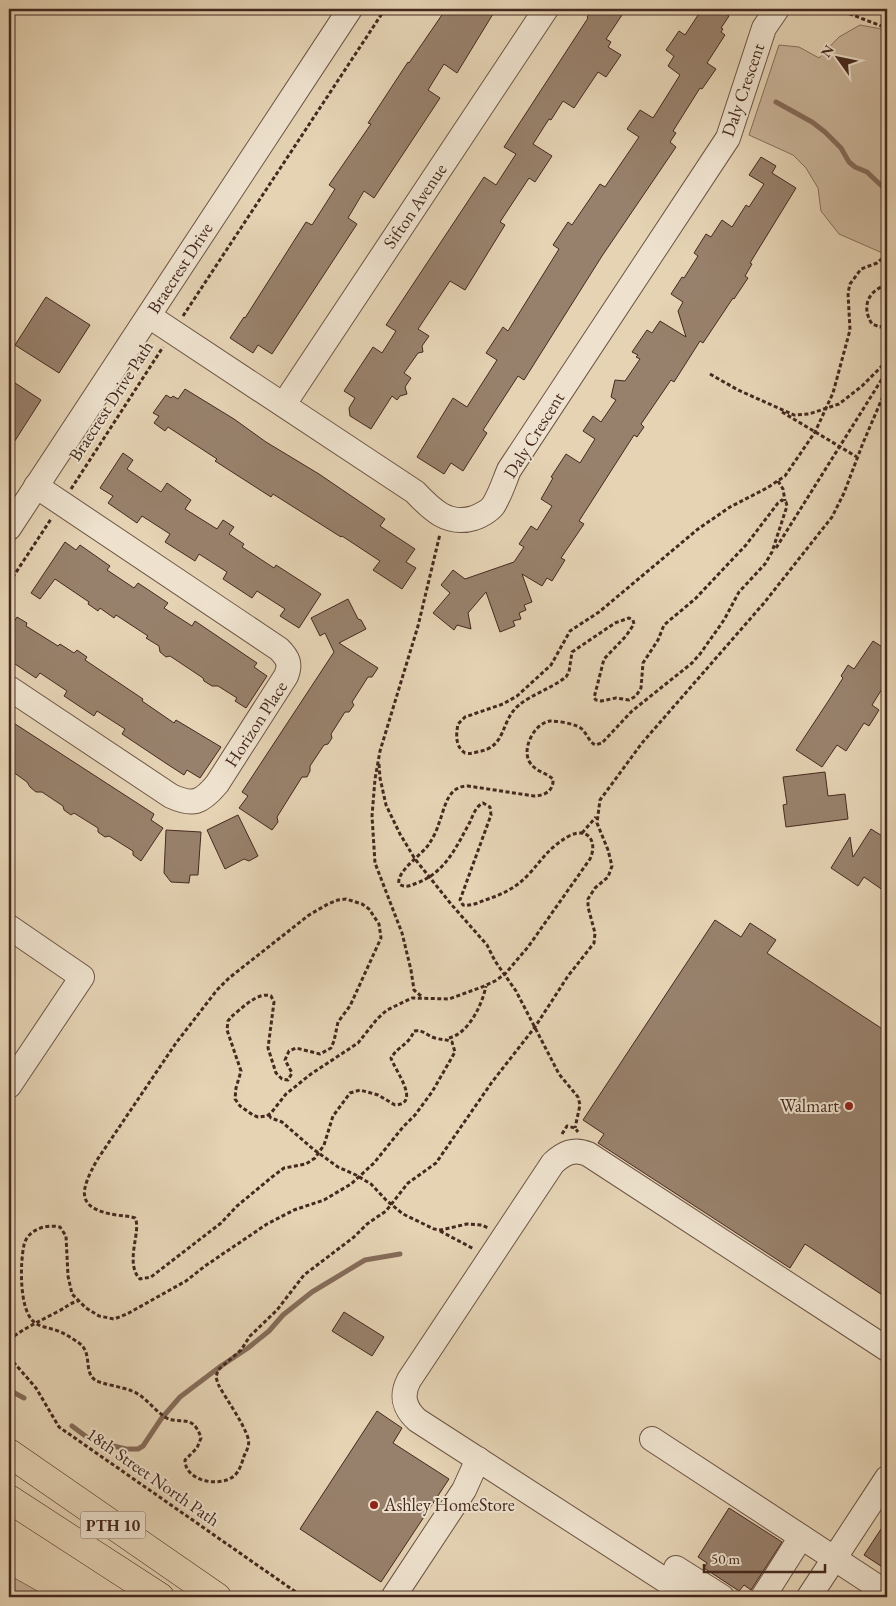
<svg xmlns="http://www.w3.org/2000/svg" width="896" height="1606" viewBox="0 0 896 1606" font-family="'EB Garamond',serif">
	<rect width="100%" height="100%" fill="#e5d3b4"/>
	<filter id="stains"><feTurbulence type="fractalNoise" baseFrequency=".004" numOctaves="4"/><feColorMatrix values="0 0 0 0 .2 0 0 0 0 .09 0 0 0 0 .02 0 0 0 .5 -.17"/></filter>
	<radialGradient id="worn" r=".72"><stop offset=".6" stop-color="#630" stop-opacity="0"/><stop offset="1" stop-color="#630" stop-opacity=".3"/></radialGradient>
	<g fill="#cab69b" stroke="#88705d">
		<path d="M 860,25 L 887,30 L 887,255 L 839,234 L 821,211 L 818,188 L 806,168 L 793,155 L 749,135 L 779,45 L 799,47 L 819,58 L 839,37 Z"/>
		<path d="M 9,1575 L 48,1597 L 9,1597 Z"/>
	</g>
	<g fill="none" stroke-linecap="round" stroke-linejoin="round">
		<g stroke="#856c5a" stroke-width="5">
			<path d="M 776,102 L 812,122 L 825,132 L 841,148 L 849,162 L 855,167 L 867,172 L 887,191"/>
			<path d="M 9,1390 L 24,1398"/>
			<path d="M 72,1426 L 88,1438 L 97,1442 L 126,1449 L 138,1449 L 143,1446 L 161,1419 L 180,1397 L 221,1366 L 248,1348 L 269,1331 L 283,1315 L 312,1292 L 365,1260 L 400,1254"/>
		</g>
	</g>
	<g fill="#98816c" stroke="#45291f">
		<path d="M 446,9 L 496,9 L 457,73 L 444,64 L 428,90 L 440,98 L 374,198 L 364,191 L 348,218 L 357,224 L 272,354 L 258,345 L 253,353 L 230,338 L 244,317 L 245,318 L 306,222 L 312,225 L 335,189 L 329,185 L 371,124 L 368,123 L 408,62 L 409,63 Z"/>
		<path d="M 593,9 L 626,9 L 606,39 L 611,42 L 608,47 L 621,55 L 606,77 L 598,72 L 574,108 L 563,101 L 551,120 L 549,119 L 533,144 L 552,156 L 535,182 L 529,178 L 500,222 L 505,225 L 465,290 L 450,281 L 418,329 L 429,336 L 422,346 L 423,352 L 418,353 L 404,373 L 411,378 L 405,387 L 407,394 L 400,396 L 397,400 L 392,396 L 371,429 L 350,416 L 349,408 L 355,398 L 344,391 L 373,347 L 382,353 L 396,331 L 386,325 L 484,177 L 496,185 L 516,154 L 504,147 L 588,18 L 587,17 Z"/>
		<path d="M 702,9 L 718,9 L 729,16 L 721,28 L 723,29 L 721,32 L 725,35 L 707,63 L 716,69 L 702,89 L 700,88 L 673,131 L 676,133 L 670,142 L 676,147 L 602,256 L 524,380 L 518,376 L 483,430 L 487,433 L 463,471 L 451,463 L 444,474 L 417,457 L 453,398 L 467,407 L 497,360 L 486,353 L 503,327 L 508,331 L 559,249 L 553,245 L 568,222 L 572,225 L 600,184 L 605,187 L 639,137 L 627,129 L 640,110 L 653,118 L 680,75 L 668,66 L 674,56 L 666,50 L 679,31 L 685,35 Z"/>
		<path d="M 761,157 L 776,166 L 772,173 L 796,188 L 750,263 L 752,264 L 745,276 L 748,278 L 734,299 L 733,298 L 703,343 L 700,341 L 674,382 L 671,380 L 641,424 L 644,427 L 637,437 L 634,435 L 579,521 L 584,524 L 561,558 L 565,560 L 552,581 L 547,578 L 542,586 L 522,574 L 532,602 L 524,605 L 526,610 L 519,613 L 521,619 L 513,621 L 515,626 L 500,632 L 486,592 L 468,613 L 471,629 L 457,625 L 454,630 L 433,613 L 450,593 L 441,585 L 453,570 L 465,579 L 514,562 L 524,547 L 519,544 L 531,526 L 537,530 L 552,506 L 541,499 L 553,478 L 551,477 L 566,454 L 580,463 L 595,439 L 583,431 L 593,416 L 601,422 L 616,400 L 611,397 L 615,380 L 625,381 L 640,359 L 636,357 L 638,355 L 632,352 L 647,330 L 652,333 L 660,321 L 686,337 L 678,311 L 683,302 L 671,294 L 682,277 L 684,278 L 698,256 L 694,253 L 706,234 L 711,237 L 722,220 L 732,227 L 746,205 L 749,207 L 764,184 L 749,175 Z"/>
		<path d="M 46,297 L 90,325 L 59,373 L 15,345 Z"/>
		<path d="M 9,379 L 41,400 L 9,450 Z"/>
		<path d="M 185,389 L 234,419 L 266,442 L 319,474 L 385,519 L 380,526 L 415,549 L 406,562 L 416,568 L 402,589 L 373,570 L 380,561 L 342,536 L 341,537 L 273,494 L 271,497 L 215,461 L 217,459 L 168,427 L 165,431 L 154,423 L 159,416 L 153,413 L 166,395 L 171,398 L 173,396 L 178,399 Z"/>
		<path d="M 123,453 L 133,460 L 127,469 L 161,492 L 167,483 L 191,500 L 185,509 L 217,529 L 223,520 L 234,527 L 229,534 L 244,544 L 242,547 L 274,568 L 276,565 L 321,594 L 299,628 L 280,616 L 285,609 L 257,591 L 252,598 L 223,579 L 227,572 L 199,554 L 195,561 L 165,542 L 170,534 L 142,516 L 137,523 L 108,503 L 113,496 L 100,488 Z"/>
		<path d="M 65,542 L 76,550 L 80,545 L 110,566 L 107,570 L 134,588 L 138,583 L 168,603 L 164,608 L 192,626 L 195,621 L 257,663 L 254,667 L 267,676 L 246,708 L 235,701 L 237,698 L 218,686 L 212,686 L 204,681 L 203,678 L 170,656 L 166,657 L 160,652 L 159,646 L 146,638 L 148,636 L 116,615 L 114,618 L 100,608 L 98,611 L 88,604 L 89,602 L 55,579 L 40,599 L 31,593 Z"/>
		<path d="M 348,599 L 358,619 L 361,620 L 366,629 L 339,643 L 378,668 L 372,677 L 368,677 L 352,702 L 354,705 L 349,712 L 345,712 L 331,734 L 332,738 L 328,744 L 324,745 L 310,766 L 310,771 L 307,777 L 302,777 L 277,817 L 278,822 L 272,830 L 239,808 L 248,796 L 242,792 L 334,652 L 325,633 L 320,636 L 311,618 Z"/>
		<path d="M 17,617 L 27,623 L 26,626 L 58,646 L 60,644 L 74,653 L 77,650 L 87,657 L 85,660 L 143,699 L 142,701 L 174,723 L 176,720 L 221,747 L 200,778 L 187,770 L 184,775 L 167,764 L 122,734 L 125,729 L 97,711 L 94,716 L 64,696 L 67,691 L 40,673 L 36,678 L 9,660 L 9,630 Z"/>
		<path d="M 873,641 L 887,650 L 887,681 L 872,705 L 879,710 L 869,726 L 864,723 L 846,751 L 837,745 L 822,767 L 796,750 L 829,700 L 843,678 L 841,676 L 848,665 L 854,669 Z"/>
		<path d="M 9,720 L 154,814 L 151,820 L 163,828 L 141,861 L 133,855 L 133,851 L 109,836 L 105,837 L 98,832 L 98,828 L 74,813 L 71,815 L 64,810 L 63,806 L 42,792 L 36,792 L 30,787 L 27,782 L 9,769 Z"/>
		<path d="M 825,772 L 828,796 L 845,794 L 848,819 L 786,827 L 783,805 L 787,804 L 783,777 Z"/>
		<path d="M 238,815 L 258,856 L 249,861 L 244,859 L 225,869 L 207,830 Z"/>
		<path d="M 871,829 L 887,839 L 887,893 L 864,877 L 858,886 L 831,868 L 850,837 L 853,857 Z"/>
		<path d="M 166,830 L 201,832 L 198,875 L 190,875 L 189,883 L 171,882 L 164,873 Z"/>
		<path d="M 715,920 L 741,937 L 750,923 L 776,940 L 767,953 L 887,1032 L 887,1298 L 805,1244 L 790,1268 L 598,1143 L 604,1134 L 583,1120 Z"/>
		<path d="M 344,1312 L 384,1337 L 372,1356 L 332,1331 Z"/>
		<path d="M 377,1411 L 402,1428 L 393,1443 L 449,1479 L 381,1582 L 300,1529 Z"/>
		<path d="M 729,1508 L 782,1542 L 751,1590 L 744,1585 L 739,1591 L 704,1568 L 707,1563 L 698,1557 Z"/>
		<path d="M 887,1520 L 887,1570 L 864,1555 Z"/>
	</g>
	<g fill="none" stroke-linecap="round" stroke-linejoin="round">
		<g stroke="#6d5444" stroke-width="26">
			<g id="minor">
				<path d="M 149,316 L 415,492 C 432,510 448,526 474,518 C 480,516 489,511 493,506 C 500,495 504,482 509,470 L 728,138 L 764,28 L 777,9"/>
				<path d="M 284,404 L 546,9"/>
				<path d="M 9,528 L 350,9"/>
				<path d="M 9,688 L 171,796 C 193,806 201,803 217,784 L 286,676 C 291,664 288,658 279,649 L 36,486"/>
				<path d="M 9,927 L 82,977 L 9,1086"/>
				<path d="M 652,1439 L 887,1593"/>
				<path d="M 676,1568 L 722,1597"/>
				<path d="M 395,1597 L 394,1596 L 464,1490 L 478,1459"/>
				<path d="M 691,1597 L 417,1420 C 404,1408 401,1395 409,1380 L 553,1163 C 564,1153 574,1148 588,1154 L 887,1349"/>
				<path d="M 763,1597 L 801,1537"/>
				<path d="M 809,1597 L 887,1478"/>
			</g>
		</g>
		<g stroke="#45291f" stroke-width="29">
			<g id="major">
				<path d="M 9,1453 L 217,1597"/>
				<path d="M 9,1499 L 160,1597"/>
			</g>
		</g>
		<g stroke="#45291f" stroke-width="3" stroke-dasharray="4 2.5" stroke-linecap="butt">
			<path d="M 837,9 L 884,27 L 887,37"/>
			<path d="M 887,254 L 877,263 L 861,269 L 850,284 L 848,293 L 850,330 L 833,393 L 815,432 L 785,476 L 767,488 L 730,507 L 698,529 L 599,612 L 570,631 L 551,665 L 517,696 L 503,704 L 465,717 L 458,724 C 456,735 455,746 465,753 C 470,754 473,753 477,752 C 508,747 499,722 519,705 C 531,695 552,688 566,677 L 569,672 L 572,652 L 615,623 L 629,618 L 633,620 L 634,624 L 626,636 L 604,659 L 594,698 L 596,700 L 601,701 L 616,698 L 629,700 L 636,696 L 641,688 L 643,663 L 658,640 L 664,625 L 695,599 L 746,545 L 778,503 L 782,500 L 786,502 L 787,506 L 772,552 L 765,564 L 739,592 L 724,620 L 700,654 L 692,663 L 632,711 L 602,743 L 595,745 C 587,740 586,729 577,726 C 569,723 558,721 550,721 C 535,723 522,747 529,761 C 534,771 545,772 553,779 C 554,790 545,796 534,796 L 468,786 C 447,786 445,808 439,823 C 437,830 433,838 429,844 C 422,855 396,871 399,884 C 405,888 410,886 417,883 C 446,872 456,847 470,822 C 473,815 476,806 483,803 L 490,807 L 491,815 L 460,900 L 463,905 C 471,906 478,903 485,900 C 501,895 516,888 528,875 C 543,859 548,848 569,836 C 588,826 598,842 590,859 L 528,947 L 505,974 L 495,981 L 482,987 L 449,999 L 412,998 L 387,1010 L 377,1019 L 358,1043 L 311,1074 L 286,1094 L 271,1113 L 267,1116 L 258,1117 L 253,1115 L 240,1106 L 235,1099 L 236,1088 L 241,1071 L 227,1030 L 228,1021 L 231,1017 C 241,1009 258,991 271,996 L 274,1002 L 268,1048 L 276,1073 L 282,1079 L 288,1080 L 292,1073 L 285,1060 L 289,1051 L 296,1048 L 320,1054 L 331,1048 L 334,1041 L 338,1022 L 350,1006 L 381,938 L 379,924 L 369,909 L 362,904 L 346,899 L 338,900 L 328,904 L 309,915 L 229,978 L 217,990 L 176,1043 L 97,1160 C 80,1191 75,1208 116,1215 C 123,1216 129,1216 135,1218 C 142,1230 124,1263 140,1279 L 151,1277 L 221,1223 L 237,1206 L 272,1177 L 284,1168 L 306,1164 L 315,1158 L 324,1145 L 333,1116 L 350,1093 L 360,1090 L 378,1095 L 395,1105 C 422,1104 394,1069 391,1058 C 399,1045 408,1046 414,1031 C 423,1029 427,1036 435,1038 C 441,1040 446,1039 452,1042 L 455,1052 L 432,1092 L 415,1115 L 403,1127 L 374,1163 L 351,1184 L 324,1200 L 294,1210 L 267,1224 L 205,1266 L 186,1281 L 127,1314 L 114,1319 L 99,1316 L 86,1308 L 72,1294 L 68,1276 L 66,1236 L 60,1227 C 46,1224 28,1229 24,1245 C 20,1263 19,1310 34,1322 C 40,1327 46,1327 52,1329 C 61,1331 72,1338 79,1343 C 93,1353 83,1371 95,1380 C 101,1384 123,1387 132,1391 C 145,1396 153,1409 165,1417 C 179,1426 193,1412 201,1438 L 197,1448 L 185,1460 C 185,1481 219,1488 234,1476 C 239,1472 242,1463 244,1456 C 247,1450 250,1445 248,1438 C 243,1422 226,1399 218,1384 L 216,1377 L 218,1370 L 241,1350 L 250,1336 L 277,1310 L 304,1275 L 354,1237 L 367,1224 L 386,1211 L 408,1183 L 436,1163 L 492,1082 L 535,1027 L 568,976 L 594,943 L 595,933 L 588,907 L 588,899 L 595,888 L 608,877 L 612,866 L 608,850 L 597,823 L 600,800 L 642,743 L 764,603 L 832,517 L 844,493 L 863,443 L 887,387"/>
			<path d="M 887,285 C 868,290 861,307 872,324 L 880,327 L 887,323"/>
			<path d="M 183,316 L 385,9"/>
			<path d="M 710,374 L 738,390 L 794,415 L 809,414 L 839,404 L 862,386 L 887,361"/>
			<path d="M 782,412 L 857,457"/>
			<path d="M 778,481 L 783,489 L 785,501"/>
			<path d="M 71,489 L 163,347"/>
			<path d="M 776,548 L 887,371"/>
			<path d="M 9,583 L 51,519"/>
			<path d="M 379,764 L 380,778 L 386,805 L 400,834 L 415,859 L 451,904 L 487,945 L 495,961 L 516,991 L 559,1074 L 578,1097 L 580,1105 L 575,1128"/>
			<path d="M 582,833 L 596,817"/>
			<path d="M 421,996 L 414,990 L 411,970 L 402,933 L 375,863 L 372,816 L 375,779 L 380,751 L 418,626 L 440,534"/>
			<path d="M 449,1038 C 469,1033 482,1005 486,986"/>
			<path d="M 269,1115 L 271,1118 L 282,1122 L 313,1149 L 338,1167 L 356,1175 L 371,1184 L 386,1200 L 403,1214 L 434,1229 L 441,1230 L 467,1224 L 482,1225 L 488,1228"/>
			<path d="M 562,1134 L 567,1126 L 575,1128 L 578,1132"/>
			<path d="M 440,1231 L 474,1249"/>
			<path d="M 9,1340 C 24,1328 40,1321 57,1312 C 65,1308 70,1303 78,1301"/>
			<path d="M 9,1357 L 36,1388 L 59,1427 L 303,1597"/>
		</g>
		<use href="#minor" stroke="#eee2ce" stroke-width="24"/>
		<use href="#major" stroke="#e5d3b4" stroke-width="28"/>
	</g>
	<g fill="#8f2418" stroke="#eee2ce" stroke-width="2">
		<circle cx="849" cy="1106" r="5"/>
		<circle cx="374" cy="1505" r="5"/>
	</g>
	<g text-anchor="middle" stroke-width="4" stroke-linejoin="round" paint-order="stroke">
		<rect fill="#eee2ce" stroke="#786054" stroke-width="1" x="80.5" y="1511.5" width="65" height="27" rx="4"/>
		<g font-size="16" font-weight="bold" fill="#45291f">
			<text x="113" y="1531">PTH 10</text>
		</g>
		<g font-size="18" fill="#45291f" stroke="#eee2ce">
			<text transform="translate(743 90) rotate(-71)" y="6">Daly Crescent</text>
			<text transform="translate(415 206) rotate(-56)" y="6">Sifton Avenue</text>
			<text transform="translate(180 268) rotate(-57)" y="6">Braecrest Drive</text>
			<text transform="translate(111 401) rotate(-57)" y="6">Braecrest Drive Path</text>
			<text transform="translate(534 435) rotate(-58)" y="6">Daly Crescent</text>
			<text transform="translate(256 724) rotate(-57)" y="6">Horizon Place</text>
			<text transform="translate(153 1477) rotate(35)" y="6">18th Street North Path</text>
		</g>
		<g font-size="18" fill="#45291f" stroke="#eee2ce" text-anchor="end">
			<text x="839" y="1112">Walmart</text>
			<text x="384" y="1511" text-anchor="start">Ashley HomeStore</text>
		</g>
	</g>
	<rect width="896" height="1606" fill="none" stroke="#e5d3b4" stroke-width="30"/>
	<rect x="10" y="10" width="876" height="1586" fill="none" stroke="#45291f" stroke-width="2.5"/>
	<rect x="15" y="15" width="866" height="1576" fill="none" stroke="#45291f"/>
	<g transform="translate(838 58) rotate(303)" stroke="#eee2ce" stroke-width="4" paint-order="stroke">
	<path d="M0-4L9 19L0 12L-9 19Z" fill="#45291f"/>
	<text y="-8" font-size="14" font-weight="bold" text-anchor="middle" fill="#45291f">N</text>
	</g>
	<path d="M704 1564v8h121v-8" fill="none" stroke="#45291f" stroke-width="2.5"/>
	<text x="711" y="1564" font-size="15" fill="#45291f" stroke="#eee2ce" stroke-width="4" paint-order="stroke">50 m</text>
	<rect width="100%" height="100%" filter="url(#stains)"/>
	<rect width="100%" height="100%" fill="url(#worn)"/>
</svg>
